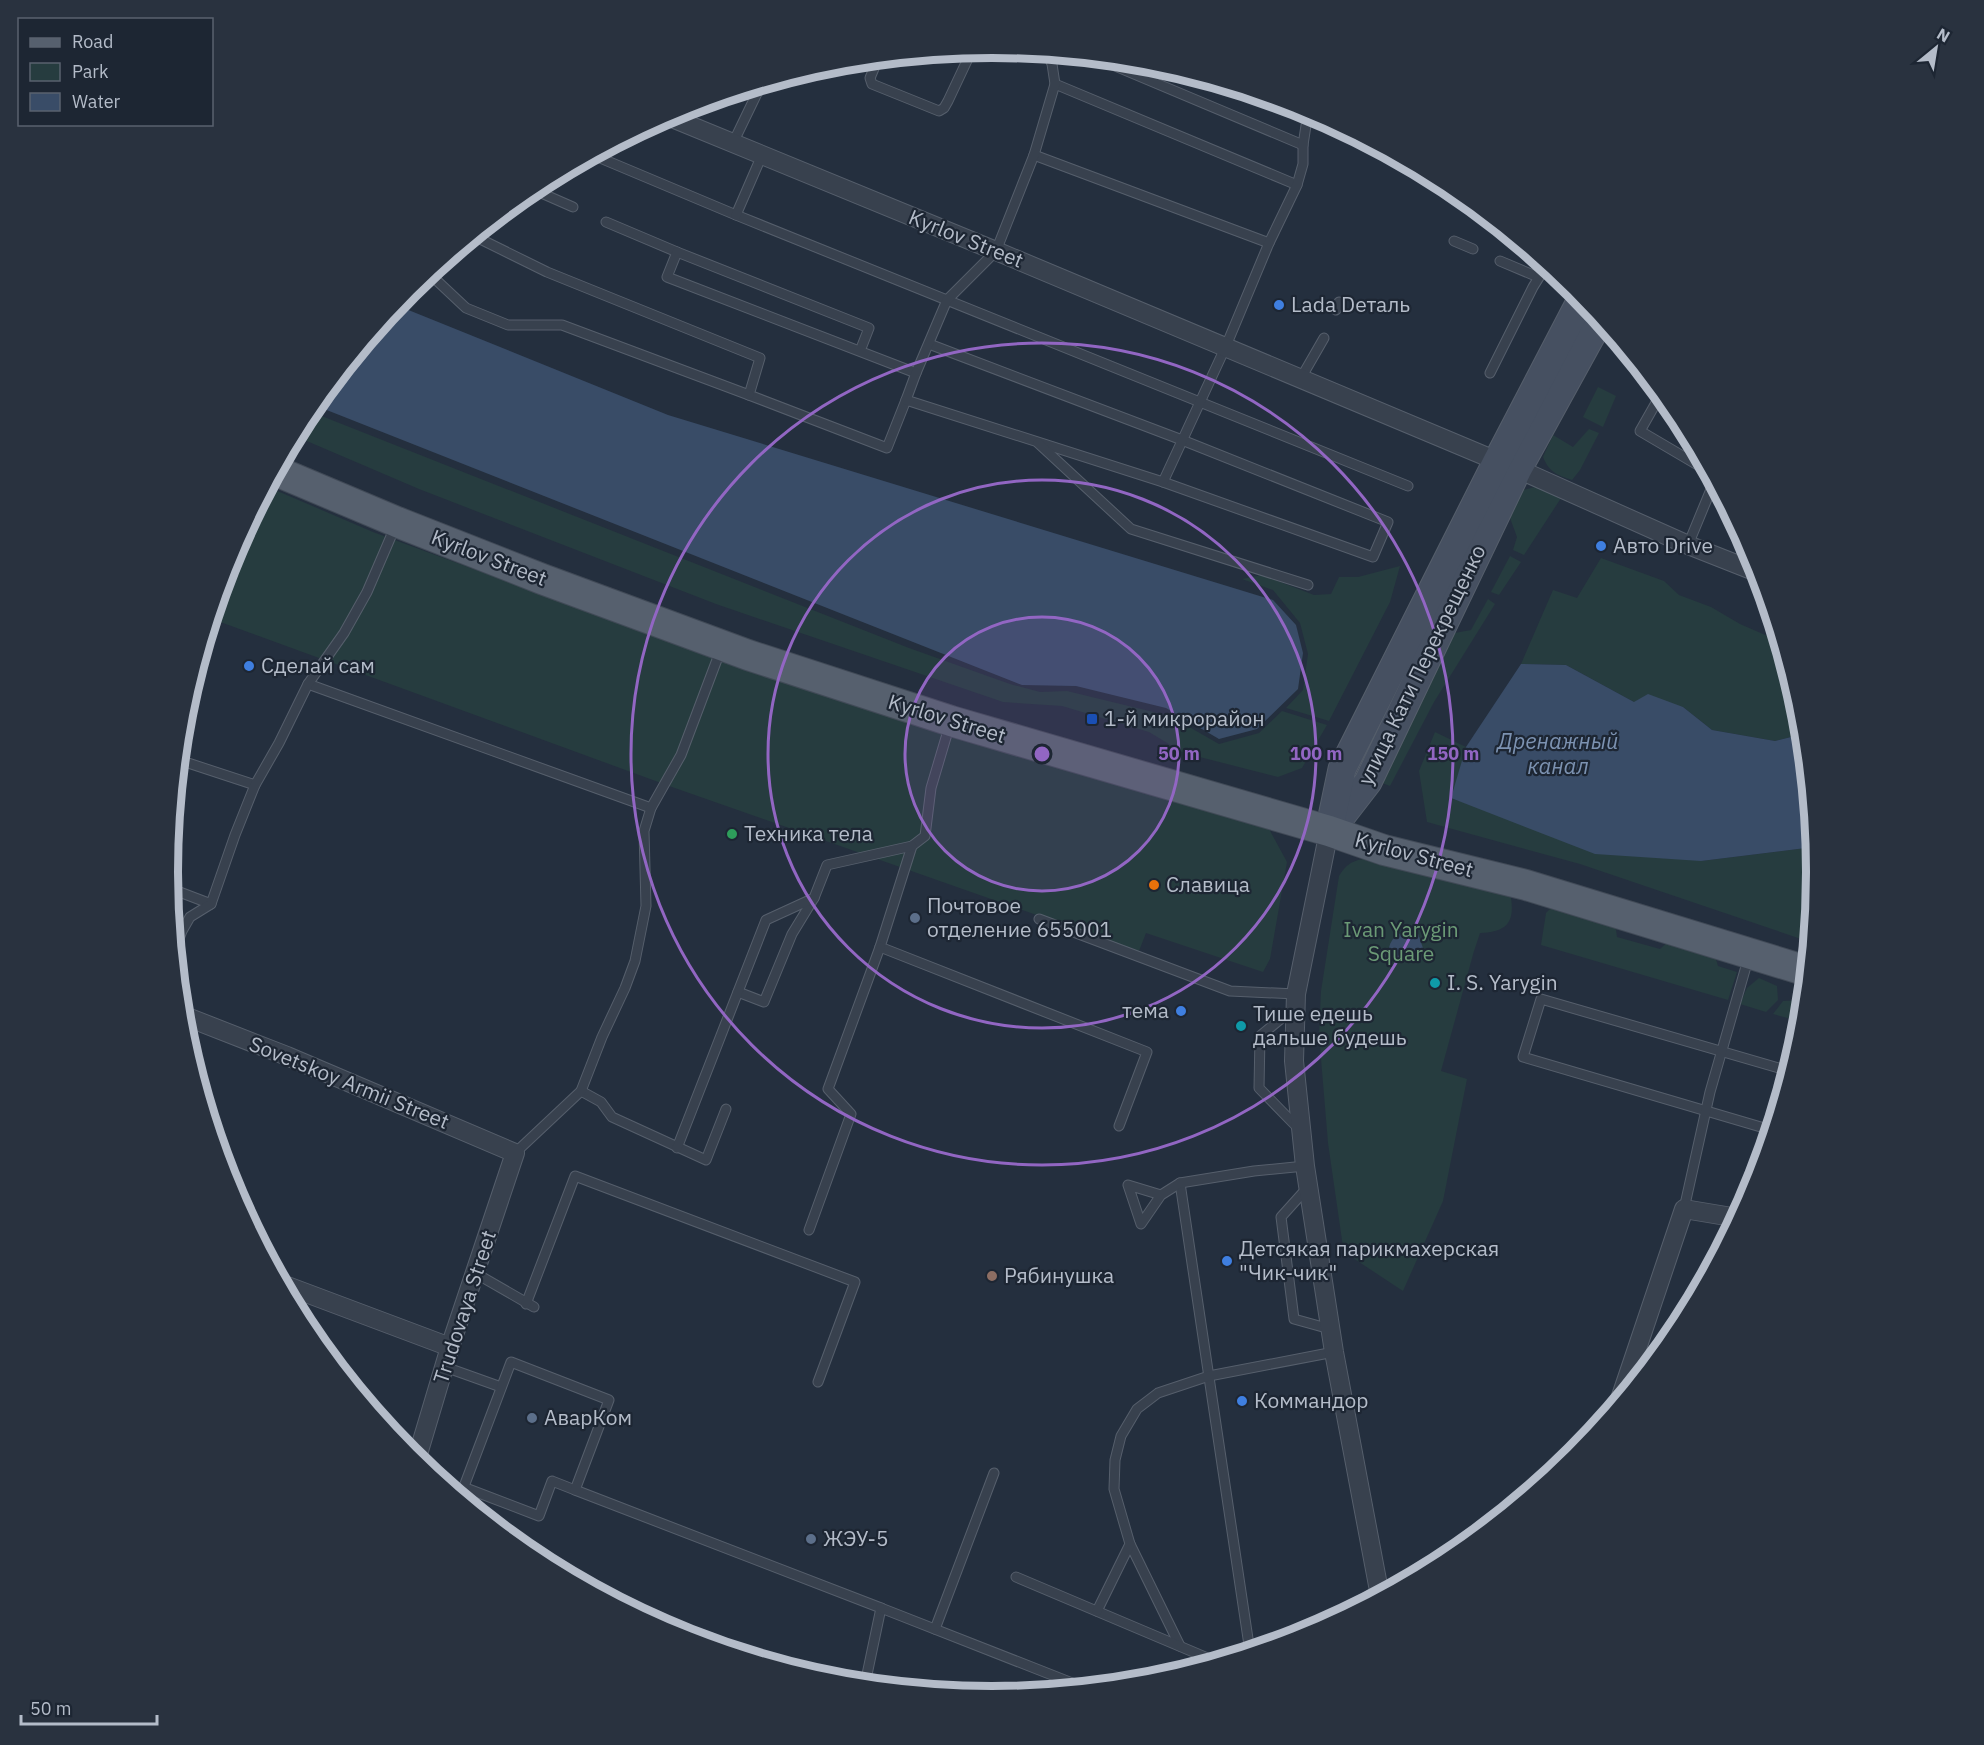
<svg xmlns="http://www.w3.org/2000/svg" width="1984" height="1745" viewBox="0 0 1984 1745" font-family="'IBM Plex Sans',sans-serif">
	<rect width="100%" height="100%" fill="#242f3e"/>
	<g fill="#263c3f">
		<path d="M 1598,387 L 1616,396 L 1603,427 L 1583,417 Z"/>
		<path d="M 309,411 L 909,648 L 1010,684 L 1040,692 L 1067,691 L 1170,716 L 1219,744 L 1259,733 L 1282,711 L 1327,725 L 1302,768 L 1278,777 L 1184,753 L 1149,732 L 1062,706 L 1003,702 L 716,604 L 419,489 L 295,436 Z"/>
		<path d="M 1589,429 L 1599,433 L 1580,470 L 1572,480 C 1557,475 1549,472 1543,457 L 1553,435 L 1573,447 Z"/>
		<path d="M 268,487 L 373,532 L 701,653 L 1268,827 L 1287,862 L 1270,959 L 1263,972 L 1146,933 L 1139,951 L 672,787 L 212,619 L 230,557 Z"/>
		<path d="M 1535,487 L 1549,489 L 1563,495 L 1524,555 L 1513,550 L 1517,537 L 1510,518 L 1523,490 Z"/>
		<path d="M 1510,556 L 1521,562 L 1499,595 L 1491,592 Z"/>
		<path d="M 1601,558 L 1664,581 L 1679,595 L 1711,607 L 1740,624 L 1779,641 L 1801,712 L 1803,734 L 1775,741 L 1712,730 L 1683,707 L 1634,702 L 1566,665 L 1521,664 L 1553,590 L 1577,598 Z"/>
		<path d="M 1400,566 L 1390,602 L 1329,721 L 1286,708 L 1303,690 L 1308,654 L 1300,623 L 1273,590 L 1242,579 L 1262,575 L 1314,595 L 1331,594 L 1339,577 L 1358,577 Z"/>
		<path d="M 1488,599 L 1495,604 L 1434,702 L 1390,786 L 1377,781 L 1449,634 L 1471,630 Z"/>
		<path d="M 1435,732 L 1466,747 L 1452,799 L 1701,861 L 1814,847 L 1816,873 L 1810,942 L 1580,864 L 1427,822 L 1419,771 Z"/>
		<path d="M 1370,858 L 1503,892 L 1511,898 C 1515,924 1505,932 1480,933 L 1474,951 L 1441,1071 L 1467,1079 L 1443,1201 L 1403,1291 L 1356,1260 L 1343,1247 L 1328,1143 L 1319,1035 L 1321,991 L 1339,876 C 1348,862 1354,860 1370,858 Z"/>
		<path d="M 1554,905 L 1615,923 L 1617,937 L 1660,949 L 1669,941 L 1714,953 L 1718,966 L 1737,972 L 1728,1000 L 1541,945 L 1546,913 Z"/>
		<path d="M 1759,978 L 1777,986 L 1778,1000 L 1766,1012 L 1740,1004 L 1747,988 Z"/>
		<path d="M 1804,1000 L 1802,1022 L 1773,1014 L 1783,1001 Z"/>
	</g>
	<g fill="#394c67">
		<path d="M 396,305 L 668,415 L 1273,600 L 1296,625 L 1303,653 L 1298,689 L 1257,729 L 1219,739 L 1166,708 L 1076,686 L 1022,685 L 314,405 Z"/>
		<path d="M 1521,664 L 1566,665 L 1634,702 L 1648,694 L 1683,707 L 1712,730 L 1775,741 L 1803,734 L 1814,847 L 1701,861 L 1595,854 L 1451,798 L 1466,747 Z"/>
		<path d="M 1411,930 L 1417,931 L 1423,948 L 1407,962 L 1388,952 C 1390,939 1397,932 1411,930 Z"/>
	</g>
	<g fill="none" stroke-linecap="round" stroke-linejoin="round">
		<g stroke="#565f6c" stroke-width="11">
			<g id="lane">
				<path d="M 1096,58 L 1303,145"/>
				<path d="M 878,59 L 870,78 L 872,84 L 939,111 L 944,108 L 948,101 L 972,50"/>
				<path d="M 1055,84 L 1297,185"/>
				<path d="M 733,143 L 761,85"/>
				<path d="M 593,155 L 736,215 L 1408,486"/>
				<path d="M 1034,155 L 1269,243"/>
				<path d="M 532,189 L 573,207"/>
				<path d="M 736,215 L 762,155"/>
				<path d="M 606,222 L 677,252"/>
				<path d="M 474,236 L 547,272 L 760,358 L 749,395 L 887,448 L 906,400"/>
				<path d="M 1454,241 L 1473,249"/>
				<path d="M 1500,261 L 1538,277"/>
				<path d="M 427,275 L 433,277 L 466,308 L 508,325 L 562,325 L 749,395"/>
				<path d="M 1336,310 L 1339,302"/>
				<path d="M 929,344 L 1182,440 L 1388,522 L 1373,557 L 1163,482"/>
				<path d="M 860,351 L 869,328 L 677,252 L 667,277 L 916,373 L 947,300 L 996,251 L 1034,155 L 1055,84 L 1052,64 L 1047,53"/>
				<path d="M 916,373 L 906,400 L 1163,482 L 1226,346 L 1269,243 L 1297,185 L 1303,164 L 1303,145 L 1307,119 L 1311,113"/>
				<path d="M 1490,373 L 1533,287 L 1546,266"/>
				<path d="M 1301,378 L 1324,338"/>
				<path d="M 1661,394 L 1640,431 L 1708,471"/>
				<path d="M 1038,443 L 1131,529 L 1308,585"/>
				<path d="M 1688,545 L 1714,482"/>
				<path d="M 308,684 L 651,808"/>
				<path d="M 183,716 L 189,694"/>
				<path d="M 950,724 L 931,788 L 925,836 L 912,846 L 880,947 L 1147,1052 L 1119,1126"/>
				<path d="M 179,760 L 255,785"/>
				<path d="M 169,888 L 211,904"/>
				<path d="M 1039,919 L 1230,991 L 1296,994"/>
				<path d="M 175,949 L 182,931 L 190,917 L 211,904 L 235,835 L 255,785 L 279,743 L 308,684 L 344,633 L 367,592 L 395,527"/>
				<path d="M 738,992 L 764,1002 L 792,934 L 814,898"/>
				<path d="M 1294,1008 L 1260,1036 L 1259,1088 L 1299,1129"/>
				<path d="M 581,1091 L 601,1102 L 612,1117 L 706,1160 L 726,1109"/>
				<path d="M 1771,1130 L 1523,1057 L 1541,999 L 1789,1071"/>
				<path d="M 677,1148 L 766,920 L 814,898 L 827,865 L 912,846"/>
				<path d="M 515,1153 L 581,1091 L 602,1037 L 625,988 L 635,961 L 646,906 L 644,831 L 651,808 L 681,755 L 721,649"/>
				<path d="M 1180,1183 L 1250,1652"/>
				<path d="M 1308,1187 L 1281,1217 L 1294,1319 L 1330,1329"/>
				<path d="M 1161,1195 L 1141,1224 L 1128,1185 L 1161,1195 L 1180,1183 L 1254,1171 L 1305,1166"/>
				<path d="M 1684,1209 L 1710,1092 L 1749,956"/>
				<path d="M 809,1230 L 851,1114 L 828,1089 L 880,947"/>
				<path d="M 475,1273 L 534,1307"/>
				<path d="M 526,1304 L 575,1176 L 855,1282 L 818,1382"/>
				<path d="M 445,1367 L 501,1387"/>
				<path d="M 463,1487 L 539,1516 L 552,1481 L 575,1490"/>
				<path d="M 460,1497 L 511,1362 L 609,1400 L 575,1490 L 881,1608 L 865,1684"/>
				<path d="M 1130,1544 L 1180,1646"/>
				<path d="M 1016,1577 L 1217,1662"/>
				<path d="M 881,1608 L 1085,1688"/>
				<path d="M 1097,1611 L 1130,1544 L 1114,1489 L 1115,1460 L 1121,1436 L 1137,1409 L 1158,1393 L 1209,1376 L 1334,1352"/>
				<path d="M 935,1629 L 994,1473"/>
			</g>
		</g>
		<g stroke="#565f6c" stroke-width="20">
			<g id="street">
				<path d="M 667,116 L 996,251 L 1497,461"/>
				<path d="M 1518,469 L 1688,545 L 1759,573"/>
				<path d="M 1329,831 L 1296,994 L 1294,1061 L 1305,1166 L 1334,1352 L 1380,1596"/>
				<path d="M 182,1015 L 287,1056 L 515,1153 L 450,1347 L 416,1461"/>
				<path d="M 282,1284 L 450,1347"/>
				<path d="M 1619,1402 L 1684,1209 L 1738,1218"/>
			</g>
		</g>
		<g stroke="#565f6c" stroke-width="29">
			<g id="secondary">
				<path d="M 1334,826 L 1368,782 L 1518,469 L 1600,320"/>
				<path d="M 1329,831 L 1342,769 L 1497,461 L 1582,298"/>
			</g>
		</g>
		<g stroke="#414a57" stroke-width="32">
			<path id="primary" d="M 276,471 L 397,522 L 542,579 L 748,655 L 951,721 L 1329,831 L 1384,850 L 1526,885 L 1807,971"/>
		</g>
		<use href="#lane" stroke="#38414e" stroke-width="9"/>
		<use href="#street" stroke="#38414e" stroke-width="18"/>
		<use href="#secondary" stroke="#465061" stroke-width="27"/>
		<use href="#primary" stroke="#56606e" stroke-width="30"/>
	</g>
	<circle cx="1042" cy="754" r="137" fill="#9266c3" fill-opacity=".12"/>
	<g fill="none" stroke="#9266c3" stroke-width="3">
		<circle cx="1042" cy="754" r="137"/>
		<circle cx="1042" cy="754" r="274"/>
		<circle cx="1042" cy="754" r="411"/>
	</g>
	<g fill="#3f7fe0" stroke="#1d2633" stroke-width="2">
		<circle cx="1279" cy="305" r="6"/>
		<circle cx="1601" cy="546" r="6"/>
		<circle cx="249" cy="666" r="6"/>
		<circle cx="1181" cy="1011" r="6"/>
		<circle cx="1227" cy="1261" r="6"/>
		<circle cx="1242" cy="1401" r="6"/>
	</g>
	<rect fill="#1a4fb4" stroke="#1d2633" stroke-width="2" x="1086" y="713" width="12" height="12" rx="3"/>
	<circle fill="#2e9e5b" stroke="#1d2633" stroke-width="2" cx="732" cy="834" r="6"/>
	<circle fill="#e8710a" stroke="#1d2633" stroke-width="2" cx="1154" cy="885" r="6"/>
	<g fill="#5c6f8a" stroke="#1d2633" stroke-width="2">
		<circle cx="915" cy="918" r="6"/>
		<circle cx="532" cy="1418" r="6"/>
		<circle cx="811" cy="1539" r="6"/>
	</g>
	<g fill="#0f9aa8" stroke="#1d2633" stroke-width="2">
		<circle cx="1435" cy="983" r="6"/>
		<circle cx="1241" cy="1026" r="6"/>
	</g>
	<circle fill="#8d6e63" stroke="#1d2633" stroke-width="2" cx="992" cy="1276" r="6"/>
	<g text-anchor="middle" stroke-width="4.5" stroke-linejoin="round" paint-order="stroke">
		<g font-size="21" fill="#b4bcc9" stroke="#1d2633">
			<text transform="translate(966 239) rotate(22)" y="7">Kyrlov Street</text>
			<text transform="translate(489 558) rotate(21)" y="7">Kyrlov Street</text>
			<text transform="translate(1422 665) rotate(-64)" y="7">улица Кати Перекрещенко</text>
			<text transform="translate(947 719) rotate(17)" y="7">Kyrlov Street</text>
			<text transform="translate(1414 855) rotate(15)" y="7">Kyrlov Street</text>
			<text transform="translate(349 1083) rotate(22)" y="7">Sovetskoy Armii Street</text>
			<text transform="translate(465 1307) rotate(-72)" y="7">Trudovaya Street</text>
		</g>
		<g font-size="21" fill="#b4bcc9" stroke="#1d2633" text-anchor="start">
			<text x="1291" y="312">Lada Dеталь</text>
			<text x="1613" y="553">Авто Drive</text>
			<text x="261" y="673">Сделай сам</text>
			<text x="1104" y="726">1-й микрорайон</text>
			<text x="744" y="841">Техника тела</text>
			<text x="1166" y="892">Славица</text>
			<text x="927" y="913">Почтовое<tspan x="927" dy="24">отделение 655001</tspan></text>
			<text x="1447" y="990">I. S. Yarygin</text>
			<text x="1169" y="1018" text-anchor="end">тема</text>
			<text x="1253" y="1021">Тише едешь<tspan x="1253" dy="24">дальше будешь</tspan></text>
			<text x="1239" y="1256">Детсякая парикмахерская<tspan x="1239" dy="24">"Чик-чик"</tspan></text>
			<text x="1004" y="1283">Рябинушка</text>
			<text x="1254" y="1408">Коммандор</text>
			<text x="544" y="1425">АварКом</text>
			<text x="823" y="1546">ЖЭУ-5</text>
		</g>
		<g font-size="21" fill="#6b9a76" stroke="#1d2633">
			<text x="1401" y="937">Ivan Yarygin<tspan x="1401" dy="24">Square</tspan></text>
		</g>
		<g font-size="22" font-style="italic" fill="#7c92b1" stroke="#1d2633">
			<text x="1558" y="749">Дренажный<tspan x="1558" dy="25">канал</tspan></text>
		</g>
	</g>
	<path d="M0 0H1984V1745H0ZM178 872a814 814 0 1 1 1628 0a814 814 0 1 1-1628 0Z" fill="#29323f" fill-rule="evenodd"/>
	<path fill="none" stroke="#b4bcc9" stroke-width="8" d="M178 872a814 814 0 1 1 1628 0a814 814 0 1 1-1628 0Z"/>
	<circle cx="1042" cy="754" r="9" fill="#9266c3" stroke="#1d2633" stroke-width="3"/>
	<g font-size="18" text-anchor="middle" font-weight="bold" fill="#9266c3" stroke="#1d2633" stroke-width="4.5" stroke-linejoin="round" paint-order="stroke">
		<text x="1179" y="760">50 m</text>
		<text x="1316" y="760">100 m</text>
		<text x="1453" y="760">150 m</text>
	</g>
	<rect x="18" y="18" width="195" height="108" fill="#1d2633" stroke="#59626f" stroke-width="1.5"/>
	<rect x="30" y="38" width="30" height="9" fill="#56606e" stroke="#59626f" stroke-width="1.5"/>
	<text x="72" y="48" font-size="18" fill="#b4bcc9">Road</text>
	<rect x="30" y="63" width="30" height="18" fill="#263c3f" stroke="#59626f" stroke-width="1.5"/>
	<text x="72" y="78" font-size="18" fill="#b4bcc9">Park</text>
	<rect x="30" y="93" width="30" height="18" fill="#394c67" stroke="#59626f" stroke-width="1.5"/>
	<text x="72" y="108" font-size="18" fill="#b4bcc9">Water</text>
	<g transform="translate(1936 48) rotate(30)" stroke="#1d2633" stroke-width="4.5" paint-order="stroke">
	<path d="M0-4.5L10 22L0 15L-10 22Z" fill="#b4bcc9"/>
	<text y="-9" font-size="16" font-weight="bold" text-anchor="middle" fill="#b4bcc9">N</text>
	</g>
	<path d="M21 1715v9h136v-9" fill="none" stroke="#b4bcc9" stroke-width="3"/>
	<text x="30" y="1715" font-size="18" fill="#b4bcc9" stroke="#1d2633" stroke-width="4.5" paint-order="stroke">50 m</text>
</svg>
